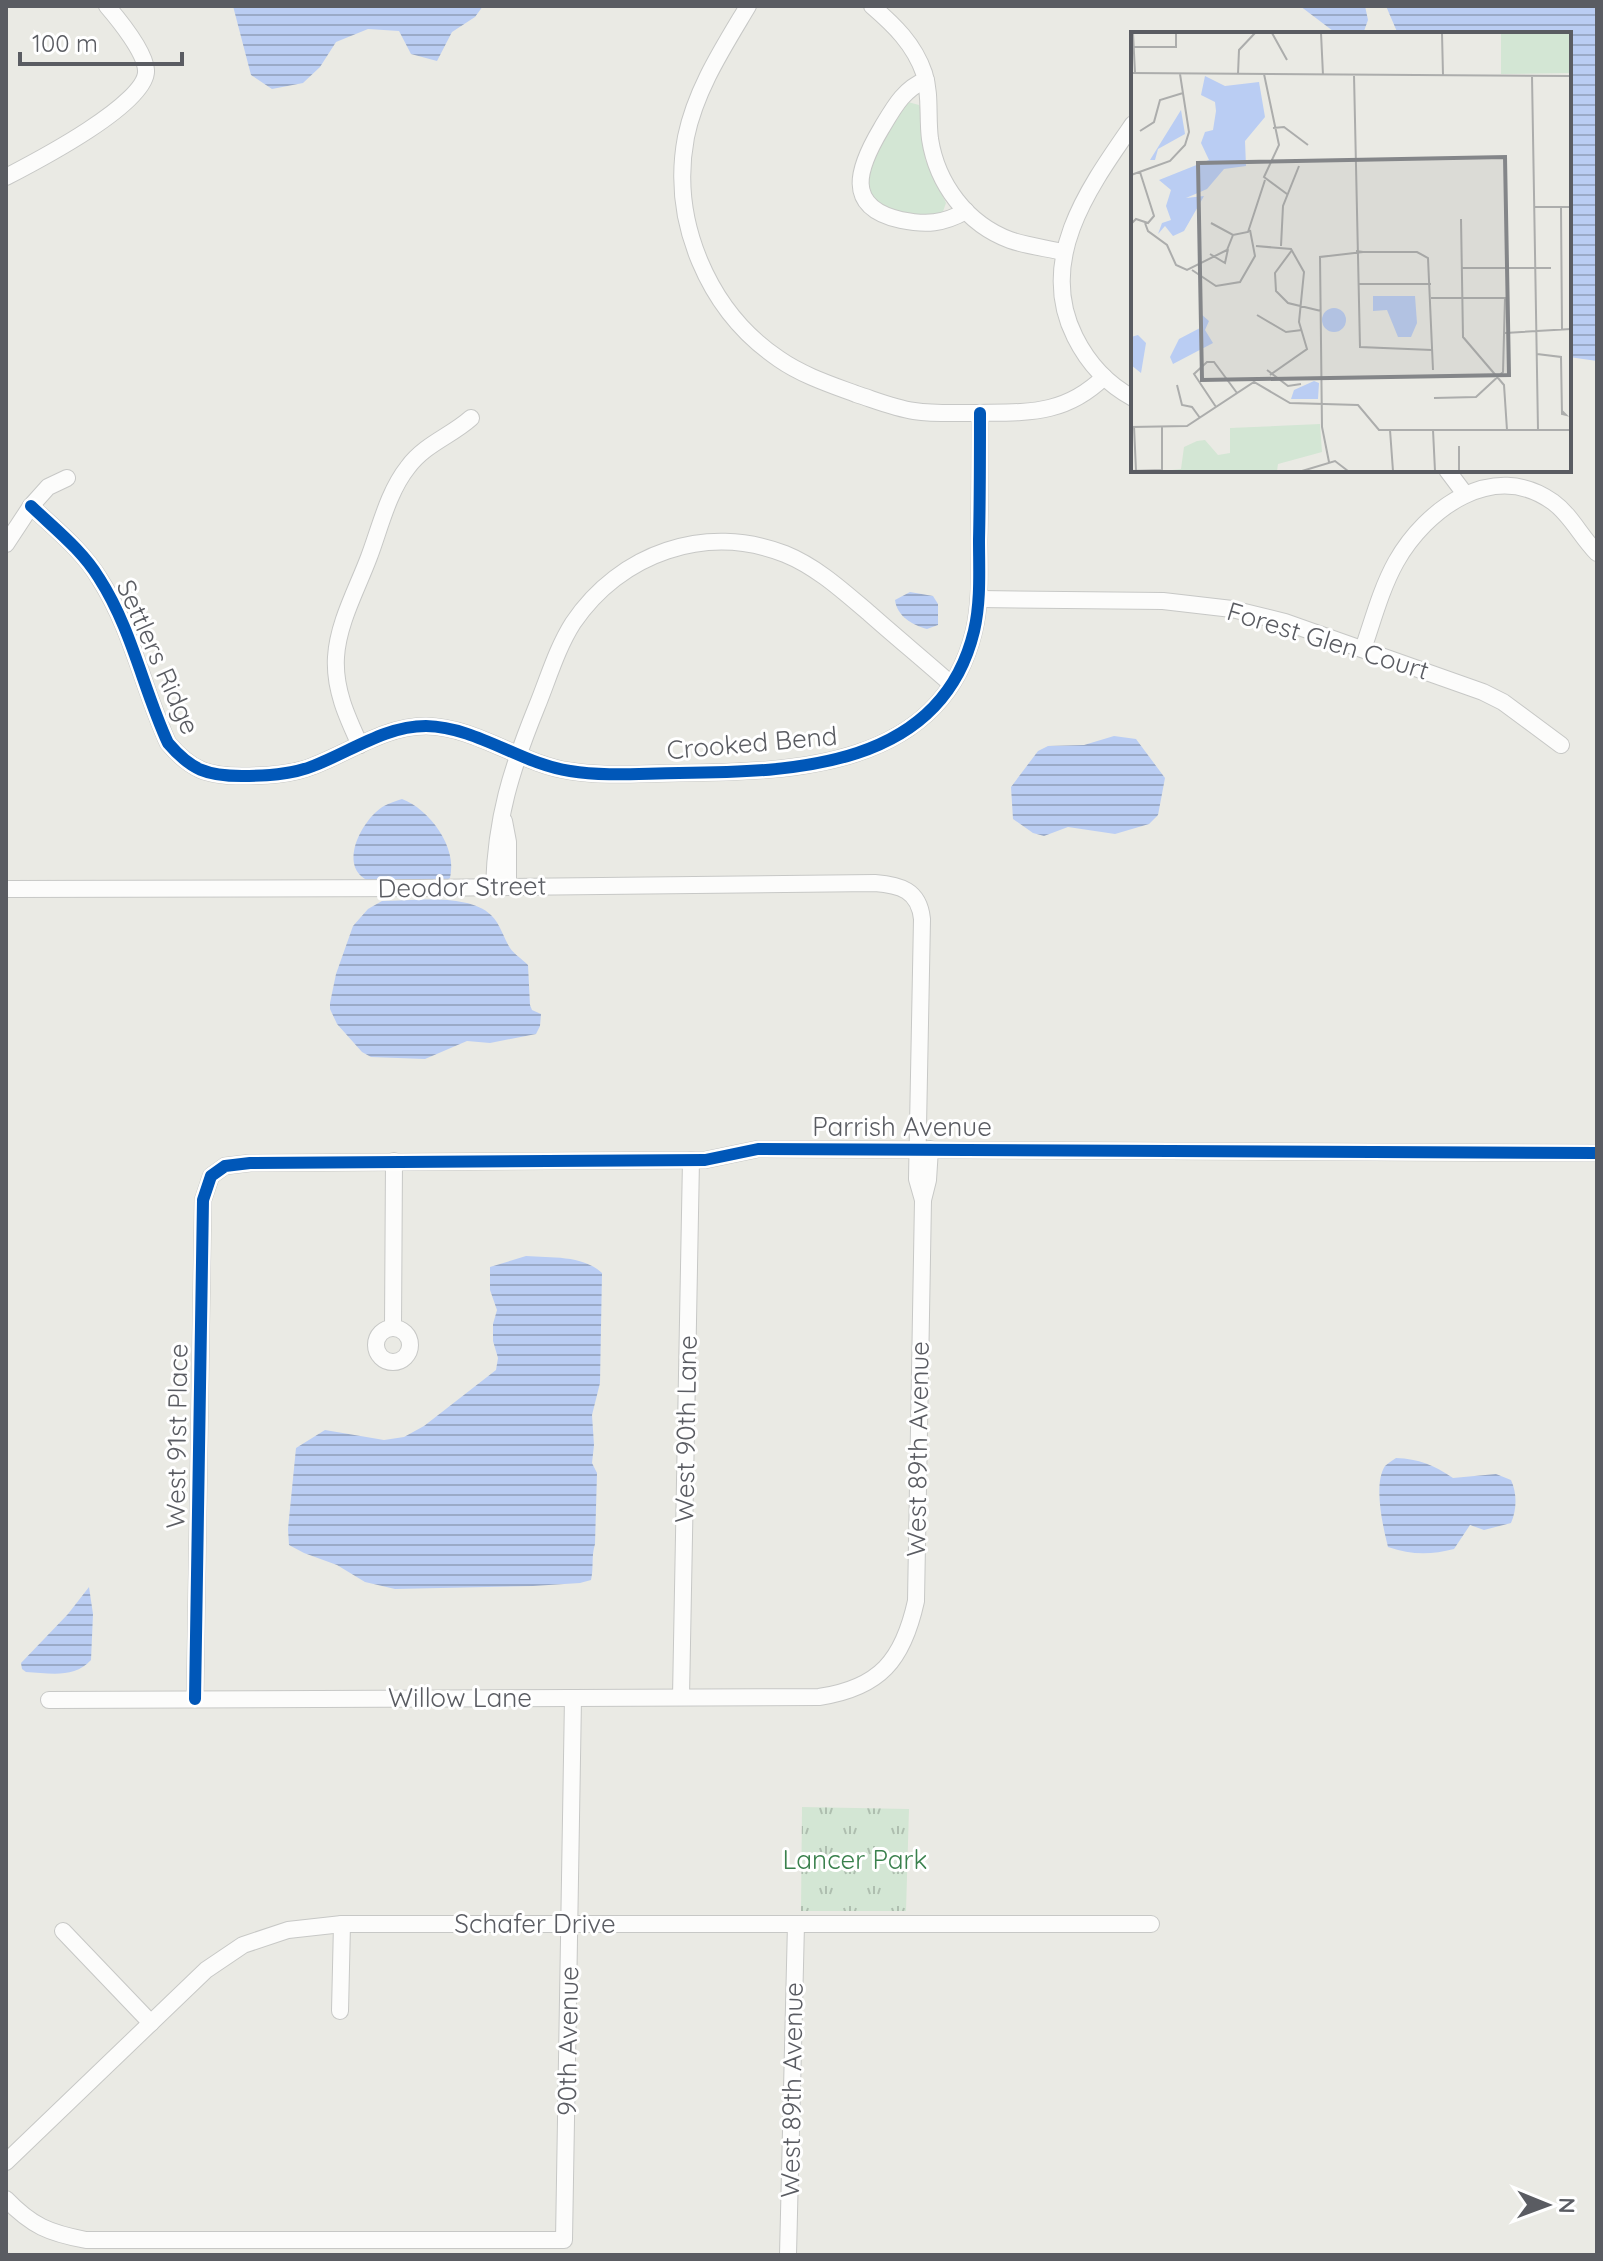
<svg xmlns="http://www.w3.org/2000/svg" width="1603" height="2261" viewBox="0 0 1603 2261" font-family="Quicksand,sans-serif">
	<defs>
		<pattern id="park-tufts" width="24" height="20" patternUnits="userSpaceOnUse" patternTransform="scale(2)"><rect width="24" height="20" fill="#d3e6d4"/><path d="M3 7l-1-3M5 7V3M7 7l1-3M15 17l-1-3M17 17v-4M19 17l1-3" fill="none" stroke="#aebeaf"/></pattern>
		<pattern id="water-rules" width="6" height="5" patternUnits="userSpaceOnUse" patternTransform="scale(2)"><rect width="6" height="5" fill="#bacdf3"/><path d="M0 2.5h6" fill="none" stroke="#9aaac8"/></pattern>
	</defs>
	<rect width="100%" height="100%" fill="#eaeae4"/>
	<path fill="#d3e6d4" d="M 908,102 L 919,105 L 922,112 L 925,159 L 946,203 L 942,214 C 925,217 904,216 887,208 C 844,187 888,133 903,106 Z"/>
	<path fill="url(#park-tufts)" d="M 802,1807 L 909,1809 L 906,1911 L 801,1911 Z"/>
	<g fill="url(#water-rules)">
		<path d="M 233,6 L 458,8 L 483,6 L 475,17 L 452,32 L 437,61 L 411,54 L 399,31 L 368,29 L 336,42 L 320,67 L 303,83 L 272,89 L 251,75 Z"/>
		<path d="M 1300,6 L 1365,6 L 1368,20 L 1364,31 L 1360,34 L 1337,34 Z"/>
		<path d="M 1386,6 L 1597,6 L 1597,361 L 1569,357 L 1569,34 L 1398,34 Z"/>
		<path d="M 910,592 L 933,596 L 938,604 L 938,625 L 927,629 C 912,625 897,616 895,600 Z"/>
		<path d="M 1114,736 L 1136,739 L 1165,778 L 1158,815 L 1149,824 L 1115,834 L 1068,827 L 1044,836 L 1033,833 L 1013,819 L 1011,787 L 1038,751 L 1048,746 L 1084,745 Z"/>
		<path d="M 402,799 C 429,809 458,847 450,878 L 445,881 L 367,880 C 338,865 362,819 384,806 C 389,803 396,801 402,799 Z"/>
		<path d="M 382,901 C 413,901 468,893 491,915 C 501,925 503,937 510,948 C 514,954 522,959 528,965 L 530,1005 L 532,1010 L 541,1014 L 540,1026 L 536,1034 L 490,1043 L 467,1041 L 425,1059 L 371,1057 L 362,1052 L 337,1024 L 330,1009 L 330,1003 L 336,974 L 353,926 L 368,909 Z"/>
		<path d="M 526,1256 C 551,1258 583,1255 602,1273 L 600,1383 L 592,1415 L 594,1445 L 592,1463 L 597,1473 L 595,1544 C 591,1557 594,1567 591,1580 L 580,1583 L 533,1586 L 395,1589 L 365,1582 L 337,1565 L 304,1553 L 289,1545 L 288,1529 L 296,1448 L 325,1430 L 384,1440 L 404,1437 L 424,1426 L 496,1370 L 498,1358 L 493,1341 L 493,1324 L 497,1310 L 490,1290 L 490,1267 Z"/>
		<path d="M 1396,1458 C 1419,1459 1434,1465 1453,1478 L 1496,1474 L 1511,1480 C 1517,1493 1517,1509 1511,1523 L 1484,1530 L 1470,1525 L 1454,1549 C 1431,1555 1411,1555 1388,1547 C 1383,1527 1373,1484 1385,1466 C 1388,1463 1392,1461 1396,1458 Z"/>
		<path d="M 89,1587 L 93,1614 L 91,1660 C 74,1679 49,1673 26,1672 L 22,1669 L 21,1663 L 68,1614 Z"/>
	</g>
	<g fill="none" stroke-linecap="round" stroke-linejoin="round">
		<g stroke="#c7c8c6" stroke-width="18">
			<g id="minor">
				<path d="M 748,6 C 723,48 696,89 686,137 C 670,221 708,311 779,359 C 802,375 829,384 856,394 C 875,400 894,408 914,411 C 934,414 954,413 974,413 C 1026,412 1064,416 1104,377"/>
				<path d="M 872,6 C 894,25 914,44 924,73 C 931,95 927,116 930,139 C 937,184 967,224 1010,240 C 1027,246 1046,248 1063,252"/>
				<path d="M 926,80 C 903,89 893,109 881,129 C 859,166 842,207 901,220 C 926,225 943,224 966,211"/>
				<path d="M 1133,124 C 1090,186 1036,259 1075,337 C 1088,363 1107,384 1133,398"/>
				<path d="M 6,177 C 35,162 149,103 146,70 C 145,52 119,20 107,6"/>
				<path d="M 1447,470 L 1465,494"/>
				<path d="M 31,506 C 55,529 82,550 99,578 C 132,629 143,689 168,743 C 191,770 207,776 242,776 C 265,776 291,775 313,766 C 350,752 385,726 426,726 C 477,727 521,764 570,771 C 606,777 644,773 679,773 C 794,772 941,768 974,631 C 981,601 979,570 979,540 C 980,498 980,455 980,413"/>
				<path d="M 6,544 L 31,506 L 48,487 L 67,478"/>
				<path d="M 979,599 L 1163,601 L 1232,609 L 1285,622 L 1483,692 L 1503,702 L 1561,745"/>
				<path d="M 1363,649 C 1373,620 1381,589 1396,562 C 1426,509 1493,459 1553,502 C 1571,515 1581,537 1597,553"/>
				<path d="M 360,745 C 347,717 334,689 336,657 C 338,623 357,589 369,557 C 380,528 388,492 408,467 C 425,444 451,436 471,418"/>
				<path d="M 504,821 L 508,842 L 508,887"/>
				<path d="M 494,887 C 496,818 511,770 537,706 C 548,679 557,648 573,623 C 620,553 706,523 785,554 C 817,567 843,591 869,613 C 896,637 924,660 951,684"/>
				<path d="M 6,889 L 419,888 L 875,883 C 900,885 919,890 922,919 L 917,1179 L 923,1200 L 928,1180 L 930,1149"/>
				<path d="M 393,1327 L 394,1161"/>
				<circle cx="393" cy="1345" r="17"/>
				<path d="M 681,1697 L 691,1160"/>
				<path d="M 195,1699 L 203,1200 L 211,1176 L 225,1166 L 250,1163 L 705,1160 L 758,1149 L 1597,1153"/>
				<path d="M 49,1700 L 819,1697 C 880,1688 903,1660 916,1601 L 923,1200"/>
				<path d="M 63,1931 L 151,2023"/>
				<path d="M 340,2011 L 342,1924"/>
				<path d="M 6,2162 L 206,1970 L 243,1945 L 288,1930 L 342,1924 L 1151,1924"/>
				<path d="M 6,2199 C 32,2226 49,2233 86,2240 L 564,2240 L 573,1698"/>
				<path d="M 788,2255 L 796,1924"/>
			</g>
		</g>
		<use href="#minor" stroke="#fcfcfb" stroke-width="16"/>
		<g stroke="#fff" stroke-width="17">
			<g id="cycleway">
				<path d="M 31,506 C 55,529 82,550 99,578 C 132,629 143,689 168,743 C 191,770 207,776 242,776 C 265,776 291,775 313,766 C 350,752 385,726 426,726 C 477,727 521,764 570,771 C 606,777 644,773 679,773 C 794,772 941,768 974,631 C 981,601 979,570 979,540 C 980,498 980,455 980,413"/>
				<path d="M 195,1699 L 203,1200 L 211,1176 L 225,1166 L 250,1163 L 705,1160 L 758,1149 L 1597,1153"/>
			</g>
		</g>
		<use href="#cycleway" stroke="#0057b8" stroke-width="12"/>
	</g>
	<g text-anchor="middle" stroke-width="6" stroke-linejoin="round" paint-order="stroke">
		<g font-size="26" fill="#5a5c62" stroke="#fff">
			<text transform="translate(1328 641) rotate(17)" y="9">Forest Glen Court</text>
			<text transform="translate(158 657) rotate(66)" y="9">Settlers Ridge</text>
			<text transform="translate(752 743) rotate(-5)" y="9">Crooked Bend</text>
			<text transform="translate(462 887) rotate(-1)" y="9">Deodor Street</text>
			<text x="902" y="1136">Parrish Avenue</text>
			<text transform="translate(686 1429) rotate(-89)" y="9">West 90th Lane</text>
			<text transform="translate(177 1436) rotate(-89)" y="9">West 91st Place</text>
			<text transform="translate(918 1449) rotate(-89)" y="9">West 89th Avenue</text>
			<text x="460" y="1707">Willow Lane</text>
			<text x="535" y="1933">Schafer Drive</text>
			<text transform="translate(568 2041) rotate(-89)" y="9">90th Avenue</text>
			<text transform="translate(792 2090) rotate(-89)" y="9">West 89th Avenue</text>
		</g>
		<g font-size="26" fill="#3a814d" stroke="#fff">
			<text x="855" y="1869">Lancer Park</text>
		</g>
	</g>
	<g transform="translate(1131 32)">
		<rect width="440" height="440" fill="#eaeae4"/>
		<path d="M 189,392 L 191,420 L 147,432 L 146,439 L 32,439 L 50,437 L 53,415 L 66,409 L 74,408 L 87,423 L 99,421 L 99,396 Z" fill="#d3e6d4"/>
		<path d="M 370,1 L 440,1 L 440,41 L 370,42 Z" fill="#d3e6d4"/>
		<path d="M 74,44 L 94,54 L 128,50 L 134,85 L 114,109 L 115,134 L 93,137 L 76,157 L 55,166 L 73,164 L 53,199 L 42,204 L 34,194 L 27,202 L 31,191 L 40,188 L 35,174 L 40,158 L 28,148 L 78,128 L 70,111 L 74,100 L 82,98 L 85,79 L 84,70 L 70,63 ZM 50,78 L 54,102 L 27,117 L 24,128 L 19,128 ZM 242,264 L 284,264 L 286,291 L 280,305 L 267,305 L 256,278 L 242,279 ZM191 288a12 12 0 1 1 24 0a12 12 0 1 1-24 0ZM 70,282 L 78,289 L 74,298 L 82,311 L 42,332 L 39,325 L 48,307 L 69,296 ZM 7,303 L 15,311 L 10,341 L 0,333 L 0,305 ZM 183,349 L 188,351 L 187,367 L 160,367 L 163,358 Z" fill="#bacdf3"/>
		<path fill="none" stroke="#acadac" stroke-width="2" d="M 2,1 L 4,41M 141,1 L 156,28M 190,1 L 192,43M 311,1 L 312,43M 3,15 L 45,15 L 45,1M 0,41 L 440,44M 107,42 L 108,18 L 124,1M 133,42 L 148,113 L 133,145 L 156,162M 223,43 L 229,315 L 301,318M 401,44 L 407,398M 142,96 L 153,95 L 177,113M 9,99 L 23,90 L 29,68 L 52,61M 0,143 L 39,129 L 54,113 L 58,100 L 49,42M 403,175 L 440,175M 430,175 L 431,297M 330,187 L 332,305 L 373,353 L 376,398M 14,191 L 17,199 L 36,213 L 45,233 L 56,238 L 96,218 L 102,203M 80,191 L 102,203 L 117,200 L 134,148M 0,192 L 5,187 L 17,191 L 23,184 L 9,140M 125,214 L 160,217 L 173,240 L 168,290 L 176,317 L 139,343M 150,214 L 152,174 L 168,134M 161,218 L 144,241 L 145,259 L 157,271 L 190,279M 232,220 L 286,220 L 297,226 L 302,338M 79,222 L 94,231 L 97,217M 330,236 L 420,236M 61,238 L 85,254 L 109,250 L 124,224 L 119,198M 227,252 L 300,252M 300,266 L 374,266 L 372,340 L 345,365 L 303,366M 126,283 L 155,300 L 171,298M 374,301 L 440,297M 406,322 L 430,325 L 431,382 L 435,383 L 431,379M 136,338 L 157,354 L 170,352M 46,353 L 51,373 L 61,375 L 69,386M 85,375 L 63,342 L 76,330 L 83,330 L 106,361M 3,394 L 5,439M 0,395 L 56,394 L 123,350 L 159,371 L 227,373 L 248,398 L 440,398M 31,395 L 31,439M 259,398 L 262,439M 302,398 L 304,439M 328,414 L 328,439M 198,430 L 191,395 L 189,225 L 232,220 L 225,219M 0,439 L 31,438M 171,439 L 204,429 L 217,439"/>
		<path fill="#848689" fill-opacity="0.15" stroke="#848689" stroke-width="4" d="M 374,125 L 378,343 L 71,348 L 67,131 Z"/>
		<rect width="440" height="440" fill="none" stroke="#5a5c62" stroke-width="4"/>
	</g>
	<rect width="1603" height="2261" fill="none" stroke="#5a5c62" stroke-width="16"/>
	<g transform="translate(1547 2205) rotate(91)" stroke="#ffffff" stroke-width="6" paint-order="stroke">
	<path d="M0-6L14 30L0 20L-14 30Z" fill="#5a5c62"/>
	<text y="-12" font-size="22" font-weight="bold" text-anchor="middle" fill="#5a5c62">N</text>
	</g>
	<path d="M20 52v12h162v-12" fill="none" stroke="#5a5c62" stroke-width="4"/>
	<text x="32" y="52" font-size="24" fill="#5a5c62" stroke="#ffffff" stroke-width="6" paint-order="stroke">100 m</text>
</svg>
